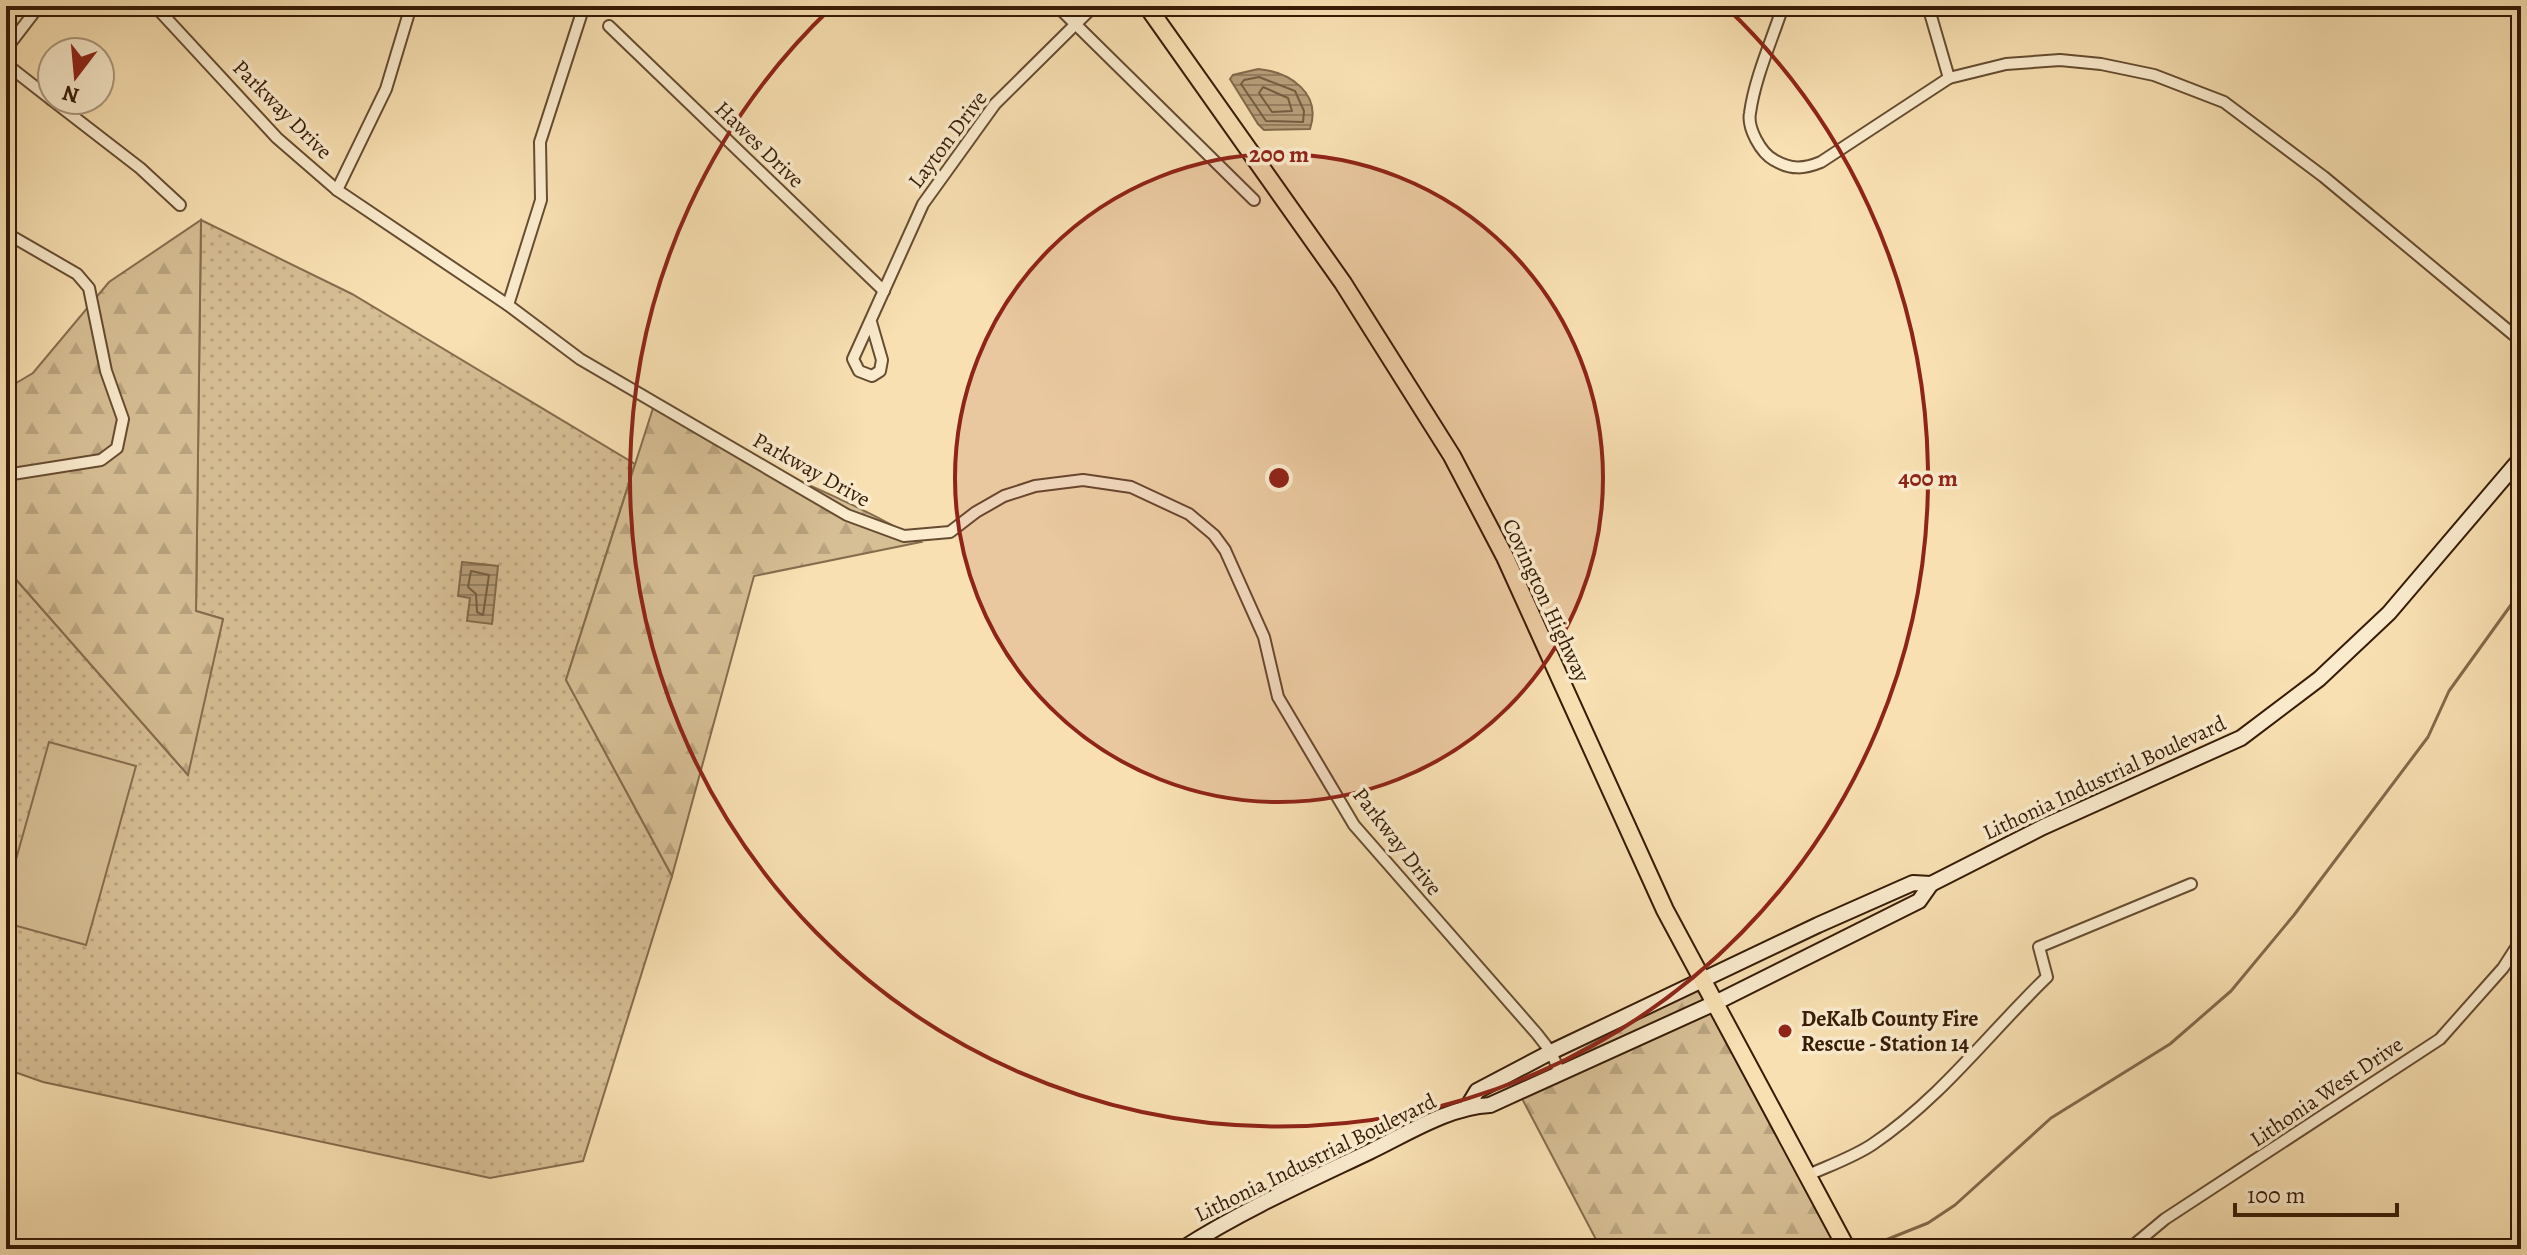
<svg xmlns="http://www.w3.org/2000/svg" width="2527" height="1255" viewBox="0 0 2527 1255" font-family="Alegreya,serif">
	<defs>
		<pattern id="grass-dots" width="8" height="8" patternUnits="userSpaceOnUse" patternTransform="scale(2)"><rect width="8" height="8" fill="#d7bf95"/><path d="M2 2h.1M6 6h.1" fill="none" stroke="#b9a47f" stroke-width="1.8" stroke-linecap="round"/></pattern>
		<pattern id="forest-firs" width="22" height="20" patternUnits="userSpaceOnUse" patternTransform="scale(2)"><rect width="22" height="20" fill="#d7bf95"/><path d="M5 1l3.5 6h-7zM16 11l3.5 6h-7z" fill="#b9a47f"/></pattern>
		<pattern id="water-rules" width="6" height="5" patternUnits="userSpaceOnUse" patternTransform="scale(2)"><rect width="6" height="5" fill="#b69d78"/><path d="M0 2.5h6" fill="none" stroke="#957f60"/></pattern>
	</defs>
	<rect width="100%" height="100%" fill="#f8e0b2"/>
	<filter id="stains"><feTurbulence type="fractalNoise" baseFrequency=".0025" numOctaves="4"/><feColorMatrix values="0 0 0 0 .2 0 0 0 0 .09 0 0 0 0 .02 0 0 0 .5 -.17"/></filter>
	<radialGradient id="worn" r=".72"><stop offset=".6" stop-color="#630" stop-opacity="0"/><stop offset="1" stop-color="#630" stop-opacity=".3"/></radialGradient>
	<path fill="url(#grass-dots)" stroke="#866d4e" stroke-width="2" d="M 201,220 L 352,294 L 635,464 L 566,680 L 672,876 L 583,1161 L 490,1178 L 43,1082 L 6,1069 L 6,568 L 187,774 L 223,619 L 196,611 Z"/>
	<g fill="url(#forest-firs)" stroke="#866d4e" stroke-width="2">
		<path d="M 201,220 L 196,611 L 223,619 L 188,775 L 6,568 L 6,389 L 33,373 L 109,282 Z"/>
		<path d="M 654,405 C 737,462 836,489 921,542 L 754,576 L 672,876 L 566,680 Z"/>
		<path d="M 1703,981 L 1786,1139 L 1856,1249 L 1601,1249 L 1516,1087 Z"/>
	</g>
	<path fill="#d7bf95" stroke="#866d4e" stroke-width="2" d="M 49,742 L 136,766 L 86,945 L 6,923 L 6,895 Z"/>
	<g fill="url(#water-rules)" stroke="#83694a" stroke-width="2">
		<path d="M 1258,69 C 1290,72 1322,93 1310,129 L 1264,130 L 1258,124 L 1230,79 L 1233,75 Z"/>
		<path d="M 462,562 L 498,566 L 492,624 L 467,621 L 470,598 L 458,596 Z"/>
	</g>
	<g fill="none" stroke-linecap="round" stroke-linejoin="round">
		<g stroke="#765c3f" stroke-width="2">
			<path d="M 1259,77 L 1295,91 L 1304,111 L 1303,122 L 1266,121 L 1241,84 L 1244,80 Z"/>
			<path d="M 1263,87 L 1288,98 L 1292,111 L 1272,112 L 1259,93 Z"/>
			<path d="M 471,571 L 489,575 L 483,615 L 477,612 L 476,594 L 468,587 Z"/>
		</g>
		<path stroke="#83694a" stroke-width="3" d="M 1873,1245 L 1928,1223 L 1955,1205 L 2051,1118 L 2170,1044 L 2231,991 L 2294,915 L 2428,737 L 2449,691 L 2521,591"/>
		<g stroke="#664c31" stroke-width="14">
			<g id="minor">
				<path d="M 155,6 L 277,138 L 337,190 L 508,305 L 580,359 L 847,515 L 904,536 L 950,532 L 976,512 L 1004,496 L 1035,486 L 1083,480 L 1131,487 L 1189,514 L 1214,535 L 1225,550 L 1264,637 L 1278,697 L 1354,825 L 1537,1034 L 1551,1052 L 1560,1073"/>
				<path d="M 1057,6 L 1254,200"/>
				<path d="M 1783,6 C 1772,40 1755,77 1750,113 C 1747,128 1761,153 1774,160 C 1791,170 1804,169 1821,162 L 1949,78 L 1928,6"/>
				<path d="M 609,26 L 884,291"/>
				<path d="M 6,49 L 39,6"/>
				<path d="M 6,64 L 52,100"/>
				<path d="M 1949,78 L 2006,64 L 2060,60 L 2101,64 L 2154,75 L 2224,102 L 2324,177 L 2521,341"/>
				<path d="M 52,100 L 140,168 L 180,205"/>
				<path d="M 337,190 L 386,89 L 411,6"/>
				<path d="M 6,233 L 77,274 L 89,288 L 106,371 L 123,419 L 117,448 L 101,460 L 6,475"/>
				<path d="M 508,305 L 541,200 L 540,142 L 584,6"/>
				<path d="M 871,322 L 882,360 L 880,371 L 872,376 L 859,371 L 853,359 L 923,204 L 995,104 L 1094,6"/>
				<path d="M 1806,1176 C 1828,1166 1854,1157 1873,1144 C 1941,1098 1989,1033 2047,977 L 2039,947 L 2191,884"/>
				<path d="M 2129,1249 L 2165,1219 L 2440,1039 L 2503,968 L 2521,940"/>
			</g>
		</g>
		<g stroke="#361b06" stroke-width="18">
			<g id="secondary">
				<path d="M 1468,1106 L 1477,1091 L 1551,1052 L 1818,925 L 1913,883 L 1931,884"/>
				<path d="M 1182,1249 C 1241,1211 1306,1182 1369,1152 C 1407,1134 1448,1107 1490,1105 L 1715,1003 L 1919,901 L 1931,884 L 2043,827 L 2241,738 L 2319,679 L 2389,613 L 2521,458"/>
			</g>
		</g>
		<g stroke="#361b06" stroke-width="20">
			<path id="primary" d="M 1147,6 L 1343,283 L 1452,456 L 1505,557 L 1665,910 L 1847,1249"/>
		</g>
		<use href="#minor" stroke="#faebcd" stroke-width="10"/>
		<use href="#secondary" stroke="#faebcd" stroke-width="14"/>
		<use href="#primary" stroke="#f8e0b2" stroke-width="16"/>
	</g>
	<circle cx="1279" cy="478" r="324" fill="#8f2418" fill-opacity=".12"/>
	<g fill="none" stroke="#8f2418" stroke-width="4">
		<circle cx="1279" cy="478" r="324"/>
		<path d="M1726 7A649 649 0 1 1 832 7"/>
	</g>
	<circle fill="#8f2418" stroke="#faebcd" stroke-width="3" cx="1785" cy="1031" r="8"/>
	<g text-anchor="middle" stroke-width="7" stroke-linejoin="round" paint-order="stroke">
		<g font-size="22" fill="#361b06" stroke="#faebcd">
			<text transform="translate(283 109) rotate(45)" y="8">Parkway Drive</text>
			<text transform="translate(947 139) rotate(-53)" y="8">Layton Drive</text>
			<text transform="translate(760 144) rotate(44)" y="8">Hawes Drive</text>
			<text transform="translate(812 469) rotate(29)" y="8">Parkway Drive</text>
			<text transform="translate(1547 600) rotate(65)" y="8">Covington Highway</text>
			<text transform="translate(2104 777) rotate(-25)" y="8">Lithonia Industrial Boulevard</text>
			<text transform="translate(1398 841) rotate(52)" y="8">Parkway Drive</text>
			<text transform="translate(2326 1091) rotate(-34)" y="8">Lithonia West Drive</text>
			<text transform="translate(1315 1157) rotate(-26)" y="8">Lithonia Industrial Boulevard</text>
		</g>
		<g font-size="22" font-weight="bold" fill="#361b06" stroke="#faebcd" text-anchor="start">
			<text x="1801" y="1026">DeKalb County Fire<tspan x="1801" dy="25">Rescue - Station 14</tspan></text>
		</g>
	</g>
	<circle cx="1279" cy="478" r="12" fill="#8f2418" stroke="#faebcd" stroke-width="4"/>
	<g font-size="24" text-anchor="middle" font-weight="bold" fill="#8f2418" stroke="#faebcd" stroke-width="7" stroke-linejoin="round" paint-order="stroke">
		<text x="1279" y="162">200 m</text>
		<text x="1928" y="486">400 m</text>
	</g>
	<rect width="2527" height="1255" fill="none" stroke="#f8e0b2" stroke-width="32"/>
	<rect x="8" y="8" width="2511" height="1239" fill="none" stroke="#361b06" stroke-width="4"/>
	<rect x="16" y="16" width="2495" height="1223" fill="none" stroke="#361b06" stroke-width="2"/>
	<g transform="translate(76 76) rotate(196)"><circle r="38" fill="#faebcd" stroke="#ac987d" stroke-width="2"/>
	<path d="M0-6L14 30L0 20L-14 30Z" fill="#8f2418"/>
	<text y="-12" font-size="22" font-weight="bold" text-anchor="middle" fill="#361b06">N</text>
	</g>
	<path d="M2235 1203v12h162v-12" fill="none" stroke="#361b06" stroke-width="4"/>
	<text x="2247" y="1203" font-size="24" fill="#361b06" stroke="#faebcd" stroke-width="6" paint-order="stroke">100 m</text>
	<rect width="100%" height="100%" filter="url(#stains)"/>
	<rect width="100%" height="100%" fill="url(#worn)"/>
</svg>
